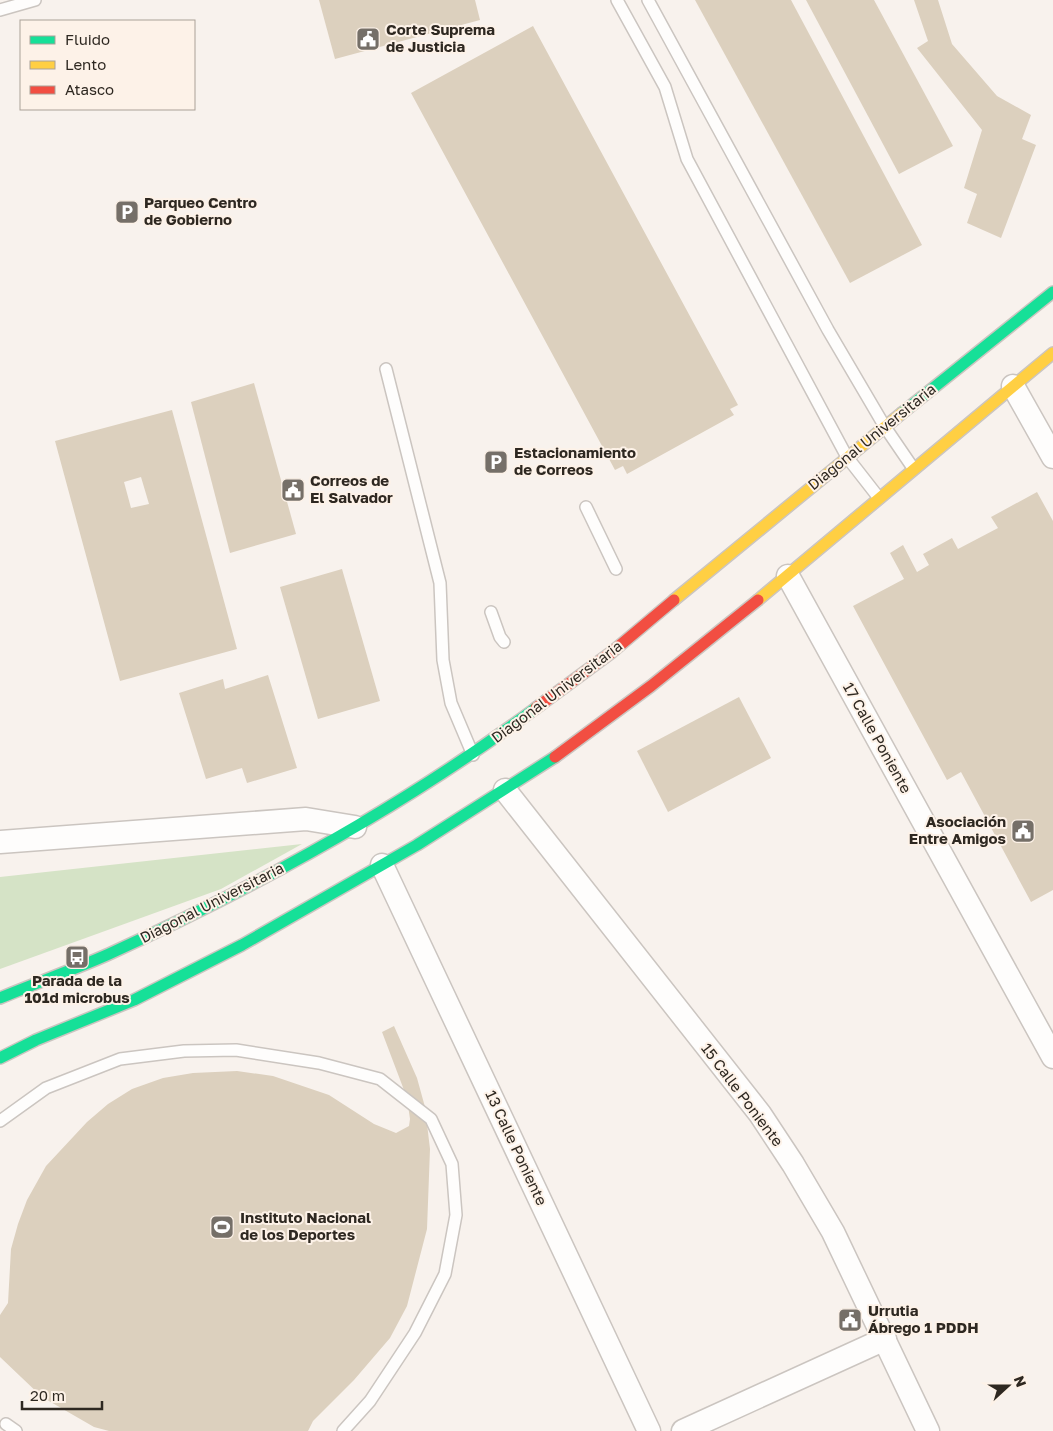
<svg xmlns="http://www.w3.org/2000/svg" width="1053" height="1431" viewBox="0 0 1053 1431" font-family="'Golos Text',sans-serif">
	<rect width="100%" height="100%" fill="#f8f2ed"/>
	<path fill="#d5e3c6" d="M 302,844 L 221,889 L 0,969 L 0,877 Z"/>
	<g fill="#dcd0be" fill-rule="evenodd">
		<path d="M 319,0 L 475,0 L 480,20 L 335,59 Z"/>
		<path d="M 695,0 L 791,0 L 922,245 L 850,283 Z"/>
		<path d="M 806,0 L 874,0 L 953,146 L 899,174 Z"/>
		<path d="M 914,0 L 938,0 L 952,44 L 997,96 L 1031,115 L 1022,139 L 1036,145 L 1001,238 L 967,223 L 977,194 L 964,188 L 982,130 L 917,48 L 928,41 Z"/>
		<path d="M 533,26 L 738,405 L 730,409 L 734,415 L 627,474 L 623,466 L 615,470 L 411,93 Z"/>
		<path d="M 254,383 L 296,534 L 230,553 L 191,402 Z"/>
		<path d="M 172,410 L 237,649 L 120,681 L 55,441 ZM 141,477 L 149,504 L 131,508 L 124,482 Z"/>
		<path d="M 1037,492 L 1053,521 L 1053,890 L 1031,902 L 961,772 L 947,780 L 853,606 L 904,579 L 890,553 L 903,545 L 917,572 L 929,565 L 923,554 L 952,538 L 958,549 L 998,528 L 991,517 Z"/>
		<path d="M 342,569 L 380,701 L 318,719 L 280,587 Z"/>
		<path d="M 268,675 L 297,768 L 247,783 L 242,768 L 206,779 L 179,693 L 223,679 L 225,689 Z"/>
		<path d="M 739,697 L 771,758 L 668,812 L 637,751 Z"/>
		<path d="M 394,1026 L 417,1078 L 425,1107 L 430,1149 L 427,1229 L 407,1306 L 390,1338 L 354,1380 L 313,1421 L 308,1431 L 109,1431 L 94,1427 L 42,1397 L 0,1357 L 0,1315 L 8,1303 L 11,1249 L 18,1224 L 27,1200 L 46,1166 L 87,1122 L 108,1104 L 132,1089 L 163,1078 L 193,1073 L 237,1071 L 273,1076 L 329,1095 L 374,1124 L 396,1133 L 409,1126 L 410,1119 L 407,1098 L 382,1032 Z"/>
	</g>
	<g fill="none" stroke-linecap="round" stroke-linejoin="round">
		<g stroke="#cbc5c0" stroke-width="14">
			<g id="lane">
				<path d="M 617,0 L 665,87 L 687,159 L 847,457 L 879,498"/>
				<path d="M 648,0 L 828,330 L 885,427 L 913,468"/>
				<path d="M 0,10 L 35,0"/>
				<path d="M 386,369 L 440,583 L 443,660 L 451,703 L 473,755"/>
				<path d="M 586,507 L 616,569"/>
				<path d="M 491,612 L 500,637 L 504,642"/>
				<path d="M 0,1121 L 46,1088 L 120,1059 L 184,1051 L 236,1050 L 319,1063 L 380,1079 L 431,1119 L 452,1164 L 456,1215 L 445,1274 L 415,1333 L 370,1401 L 343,1431"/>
				<path d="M 6,1424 L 16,1431"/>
			</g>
		</g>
		<g stroke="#cbc5c0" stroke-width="25">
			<g id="street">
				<path d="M 1013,386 L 1053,457"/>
				<path d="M 788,576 L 1053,1057"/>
				<path d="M 505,790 L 760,1114 L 793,1164 L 833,1232 L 928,1431"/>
				<path d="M 0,842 L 306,819 L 355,827"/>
				<path d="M 382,865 L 649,1431"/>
				<path d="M 683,1431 L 885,1339"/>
			</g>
		</g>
		<g stroke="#cbc5c0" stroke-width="14">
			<g id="fast">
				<path d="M 902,413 L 1053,292"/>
				<path d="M 0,998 C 36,983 73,970 109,954 C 258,886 404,806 536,708"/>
				<path d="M 0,1058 L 36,1040 L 134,1000 L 242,945 L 417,845 L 555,757"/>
			</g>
		</g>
		<g stroke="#cbc5c0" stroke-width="14">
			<g id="slow">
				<path d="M 674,600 L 902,413"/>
				<path d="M 758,600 L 1053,353"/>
			</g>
		</g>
		<g stroke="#cbc5c0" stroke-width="14">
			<g id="jam">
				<path d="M 536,708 L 612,652 L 674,600"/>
				<path d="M 555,757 L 651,686 L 758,600"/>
			</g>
		</g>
		<use href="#lane" stroke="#fefdfc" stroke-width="11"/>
		<use href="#street" stroke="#fefdfc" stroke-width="22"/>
		<use href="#fast" stroke="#16e098" stroke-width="11"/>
		<use href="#slow" stroke="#ffcf43" stroke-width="11"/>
		<use href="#jam" stroke="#f24e42" stroke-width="11"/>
	</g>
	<defs>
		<g id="civic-square" transform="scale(1.25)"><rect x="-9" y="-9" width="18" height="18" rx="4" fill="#756f68" stroke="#fdf2e8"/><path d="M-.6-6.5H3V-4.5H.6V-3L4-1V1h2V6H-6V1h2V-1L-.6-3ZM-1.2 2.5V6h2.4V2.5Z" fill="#fff"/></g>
		<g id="parking-square" transform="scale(1.25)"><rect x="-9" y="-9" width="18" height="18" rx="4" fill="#756f68" stroke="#fdf2e8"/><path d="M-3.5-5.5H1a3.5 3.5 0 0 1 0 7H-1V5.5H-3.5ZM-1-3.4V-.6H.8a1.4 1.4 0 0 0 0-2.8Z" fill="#fff"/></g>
		<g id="bus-square" transform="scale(1.25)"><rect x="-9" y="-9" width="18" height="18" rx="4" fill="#756f68" stroke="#fdf2e8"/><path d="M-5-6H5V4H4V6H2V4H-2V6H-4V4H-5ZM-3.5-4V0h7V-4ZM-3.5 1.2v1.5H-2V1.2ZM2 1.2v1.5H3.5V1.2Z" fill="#fff"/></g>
		<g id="stadium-square" transform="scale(1.25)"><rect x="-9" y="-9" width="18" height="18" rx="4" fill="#756f68" stroke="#fdf2e8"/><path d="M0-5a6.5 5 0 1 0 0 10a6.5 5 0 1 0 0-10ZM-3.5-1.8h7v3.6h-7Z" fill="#fff"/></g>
	</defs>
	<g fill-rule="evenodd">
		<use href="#civic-square" x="368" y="39"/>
		<use href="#parking-square" x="127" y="212"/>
		<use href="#parking-square" x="496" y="462"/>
		<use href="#civic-square" x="293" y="490"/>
		<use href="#civic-square" x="1023" y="831"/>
		<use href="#bus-square" x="77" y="957"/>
		<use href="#stadium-square" x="222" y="1227"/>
		<use href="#civic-square" x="850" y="1320"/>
	</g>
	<g text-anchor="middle" stroke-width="4" stroke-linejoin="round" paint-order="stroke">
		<g font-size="15" font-weight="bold" fill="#2e2821" stroke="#fdf2e8" text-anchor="start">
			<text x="386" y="35">Corte Suprema<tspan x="386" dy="17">de Justicia</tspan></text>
			<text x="144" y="208">Parqueo Centro<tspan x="144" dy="17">de Gobierno</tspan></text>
			<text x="514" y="458">Estacionamiento<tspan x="514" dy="17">de Correos</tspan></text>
			<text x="310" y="486">Correos de<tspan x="310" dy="17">El Salvador</tspan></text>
			<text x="1006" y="827" text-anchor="end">Asociación<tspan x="1006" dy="17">Entre Amigos</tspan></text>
			<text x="77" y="986" text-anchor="middle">Parada de la<tspan x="77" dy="17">101d microbus</tspan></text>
			<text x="240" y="1223">Instituto Nacional<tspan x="240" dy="17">de los Deportes</tspan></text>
			<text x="868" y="1316">Urrutia<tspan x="868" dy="17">Ábrego 1 PDDH</tspan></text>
		</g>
		<g font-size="15" fill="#2e2821" stroke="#fdf2e8">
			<text transform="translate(872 437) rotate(-39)" y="5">Diagonal Universitaria</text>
			<text transform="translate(557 692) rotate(-37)" y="5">Diagonal Universitaria</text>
			<text transform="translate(877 738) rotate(61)" y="5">17 Calle Poniente</text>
			<text transform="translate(212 903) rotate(-27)" y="5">Diagonal Universitaria</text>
			<text transform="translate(742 1095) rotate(53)" y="5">15 Calle Poniente</text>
			<text transform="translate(516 1148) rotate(65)" y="5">13 Calle Poniente</text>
		</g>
	</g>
	<rect x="20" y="20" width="175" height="90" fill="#fdf2e8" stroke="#aaa198"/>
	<rect x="30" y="36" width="25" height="8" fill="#16e098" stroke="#aaa198"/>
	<text x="65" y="45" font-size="15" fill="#2e2821">Fluido</text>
	<rect x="30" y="61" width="25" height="8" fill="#ffcf43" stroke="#aaa198"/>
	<text x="65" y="70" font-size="15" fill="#2e2821">Lento</text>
	<rect x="30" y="86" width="25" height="8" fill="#f24e42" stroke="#aaa198"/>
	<text x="65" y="95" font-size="15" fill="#2e2821">Atasco</text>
	<g transform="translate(1008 1386) rotate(69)" stroke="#fdf2e8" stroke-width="4" paint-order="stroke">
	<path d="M0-4L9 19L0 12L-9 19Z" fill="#2e2821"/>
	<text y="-8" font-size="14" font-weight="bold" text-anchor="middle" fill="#2e2821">N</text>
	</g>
	<path d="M22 1401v8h80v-8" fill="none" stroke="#2e2821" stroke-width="2.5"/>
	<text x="30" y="1401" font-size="15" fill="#2e2821" stroke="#fdf2e8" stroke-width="4" paint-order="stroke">20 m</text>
</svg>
